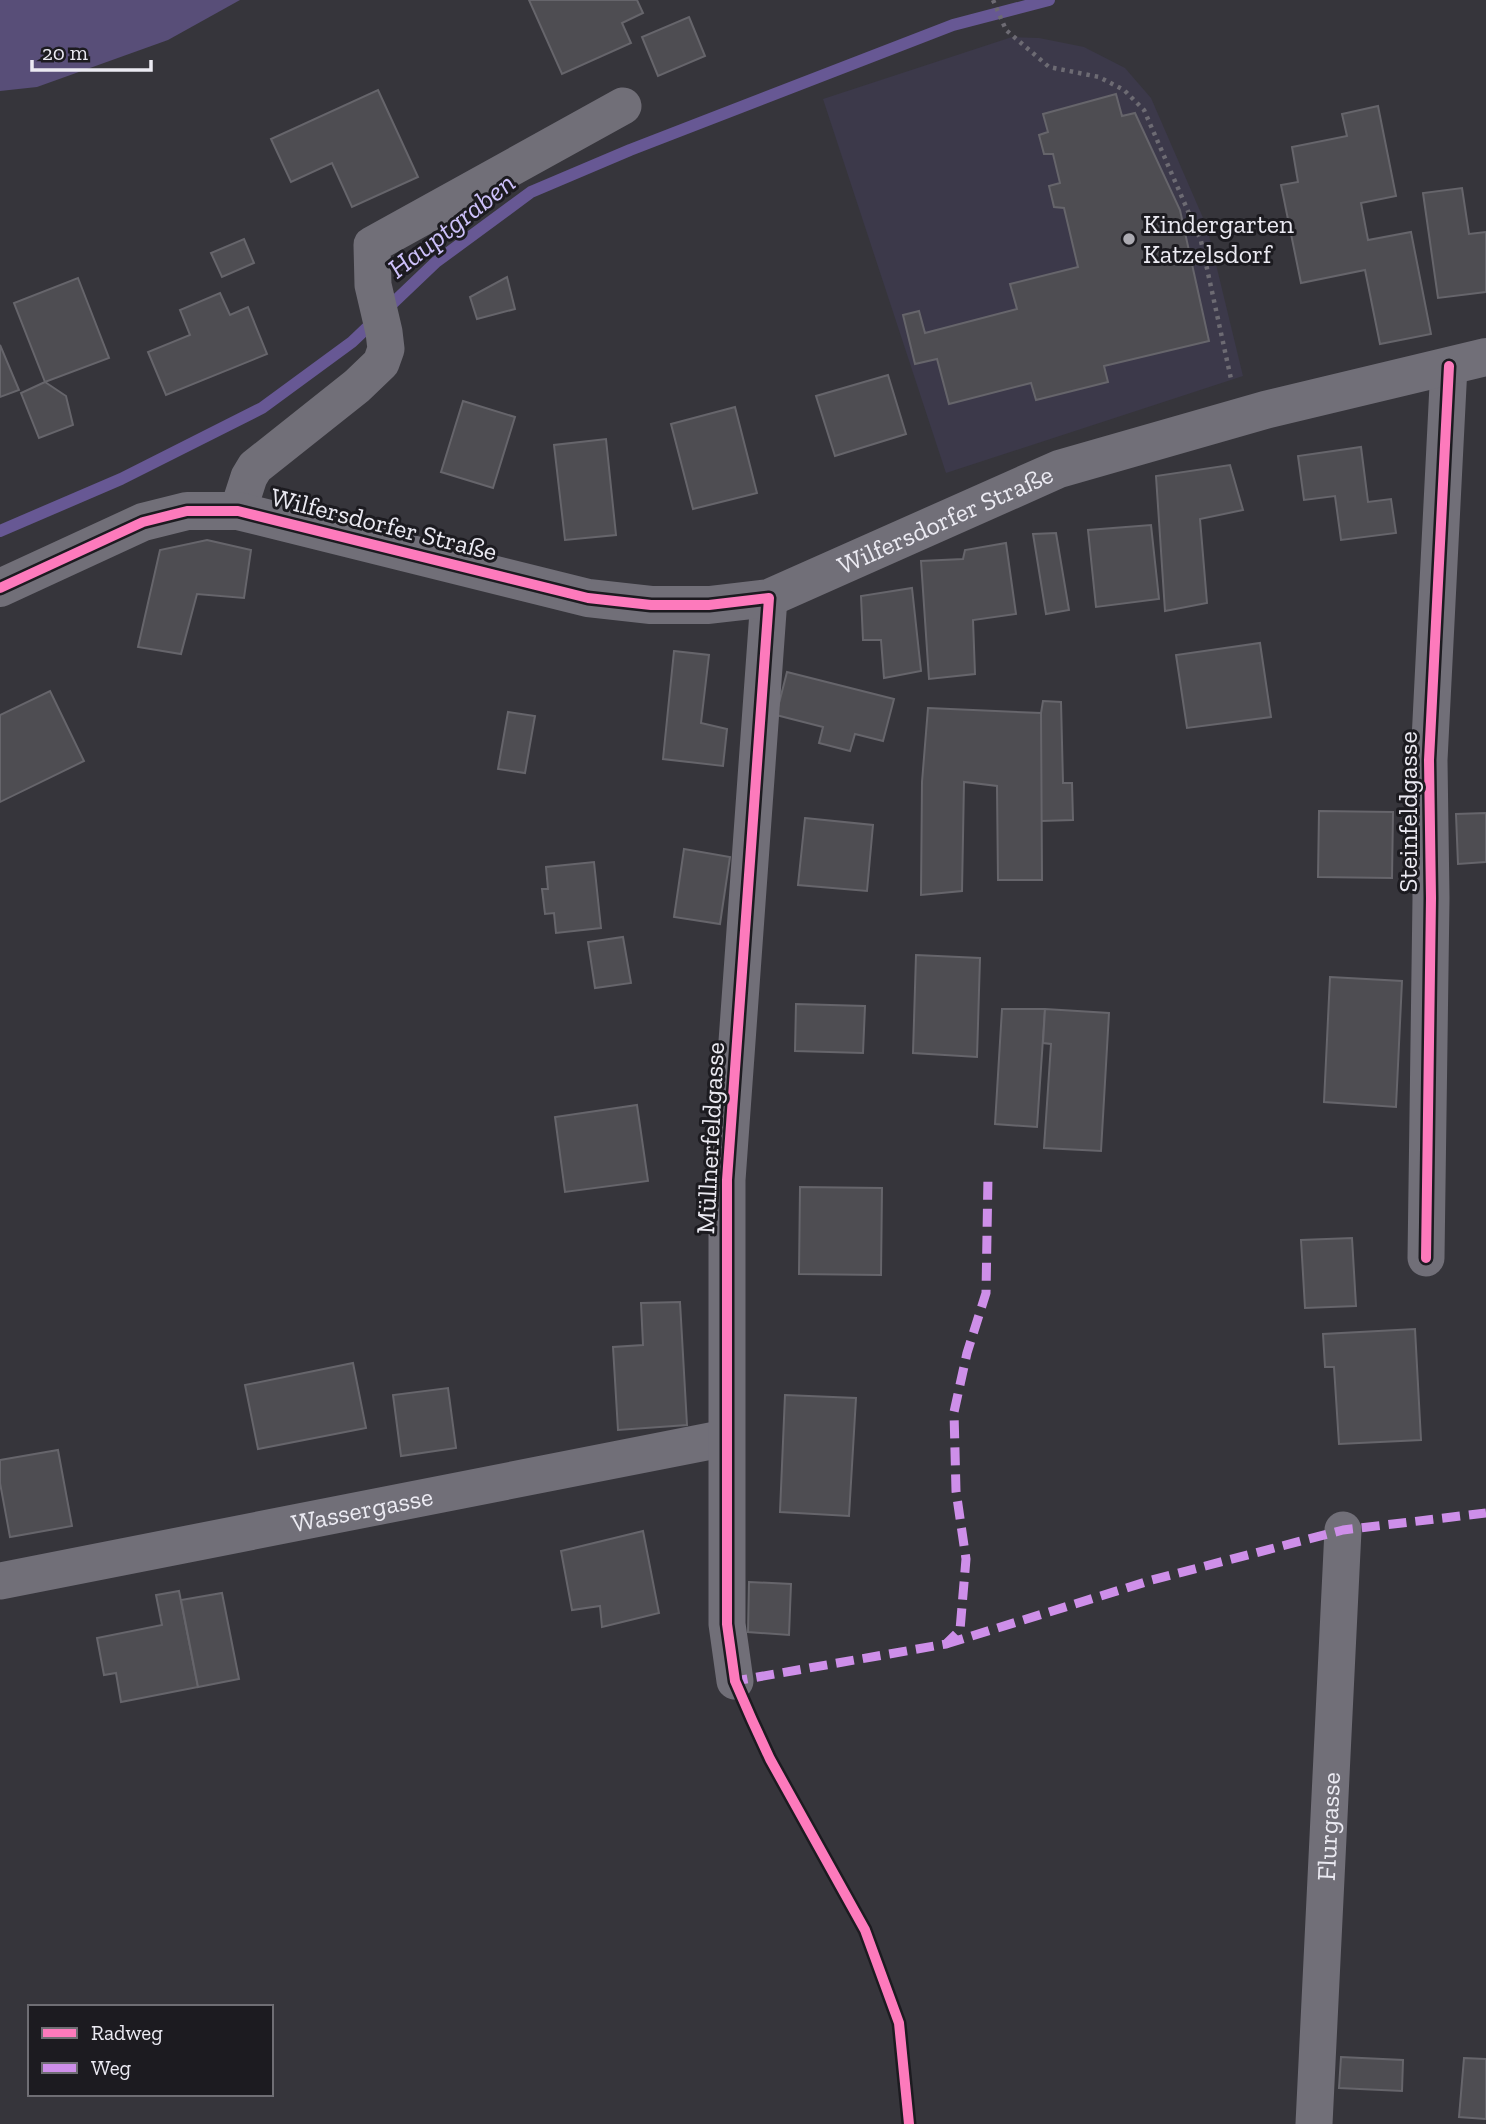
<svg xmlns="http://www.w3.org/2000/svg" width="1486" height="2124" viewBox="0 0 1486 2124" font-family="'Zilla Slab',serif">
	<rect width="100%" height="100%" fill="#36353b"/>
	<path fill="#3c394a" d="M 1012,37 L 1039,38 L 1084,47 L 1125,68 L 1151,98 L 1207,227 L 1243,376 L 946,473 L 823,99 Z"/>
	<path fill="#584e78" d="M 0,0 L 240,0 L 168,40 L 37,87 L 0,91 Z"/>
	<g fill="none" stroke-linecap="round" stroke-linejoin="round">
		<path stroke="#675894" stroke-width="12" d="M 0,531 L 121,479 L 262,408 L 352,342 L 436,262 L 531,192 L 630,150 L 953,25 L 1049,0"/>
	</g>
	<g fill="#4e4d52" stroke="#66656b" stroke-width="2">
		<path d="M 529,0 L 637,0 L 643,13 L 622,23 L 631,43 L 562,74 Z"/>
		<path d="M 689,17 L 705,56 L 658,76 L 642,37 Z"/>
		<path d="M 378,90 L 418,177 L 352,207 L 332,163 L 291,182 L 271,139 Z"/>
		<path d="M 1116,94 L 1122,116 L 1135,113 L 1180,210 L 1209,341 L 1104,366 L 1108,382 L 1036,400 L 1031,383 L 949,404 L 937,359 L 915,364 L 903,315 L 919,311 L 925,333 L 1017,309 L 1010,284 L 1078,267 L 1064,208 L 1054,207 L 1049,186 L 1060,183 L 1053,154 L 1044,154 L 1039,135 L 1048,132 L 1043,114 Z"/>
		<path d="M 1378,106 L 1396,196 L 1361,203 L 1368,240 L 1411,232 L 1431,334 L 1380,344 L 1365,270 L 1301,283 L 1281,185 L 1298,182 L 1292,147 L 1347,136 L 1342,114 Z"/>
		<path d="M 1462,188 L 1469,234 L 1486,232 L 1486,292 L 1438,298 L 1423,193 Z"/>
		<path d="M 244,239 L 254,263 L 222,277 L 211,253 Z"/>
		<path d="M 507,277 L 515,309 L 477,319 L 470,297 Z"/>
		<path d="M 78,278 L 109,358 L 45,382 L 14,303 Z"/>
		<path d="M 220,293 L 230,315 L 248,307 L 267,354 L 166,395 L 148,352 L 190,335 L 180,310 Z"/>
		<path d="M 0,345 L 19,390 L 0,397 Z"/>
		<path d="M 888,375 L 906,434 L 835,456 L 816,396 Z"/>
		<path d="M 45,382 L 66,396 L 73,425 L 39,438 L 21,393 Z"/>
		<path d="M 463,401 L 515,417 L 493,488 L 441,472 Z"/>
		<path d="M 735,407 L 757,493 L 693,509 L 671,424 Z"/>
		<path d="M 606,439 L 616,535 L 565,540 L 554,445 Z"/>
		<path d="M 1361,447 L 1368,502 L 1391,499 L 1396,533 L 1341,540 L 1335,496 L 1304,500 L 1298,456 Z"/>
		<path d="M 1230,465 L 1243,510 L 1200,519 L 1207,603 L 1165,611 L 1156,476 Z"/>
		<path d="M 1151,525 L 1159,599 L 1096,607 L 1088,530 Z"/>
		<path d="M 1056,533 L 1069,610 L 1046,614 L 1033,534 Z"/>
		<path d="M 207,540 L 251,550 L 244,598 L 197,594 L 181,654 L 138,647 L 160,550 Z"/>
		<path d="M 1006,543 L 1016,614 L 973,620 L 975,674 L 929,679 L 921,561 L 963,559 L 965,550 Z"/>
		<path d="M 912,588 L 921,671 L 884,678 L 881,640 L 863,640 L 861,596 Z"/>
		<path d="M 1260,643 L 1271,717 L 1187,728 L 1176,655 Z"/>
		<path d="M 674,651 L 709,655 L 701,723 L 727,729 L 723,766 L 663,759 Z"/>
		<path d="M 787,672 L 894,699 L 883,741 L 855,734 L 850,751 L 819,743 L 823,727 L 776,715 Z"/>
		<path d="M 50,691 L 84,761 L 0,802 L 0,715 Z"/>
		<path d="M 1043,701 L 1061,702 L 1063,783 L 1072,783 L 1073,820 L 1041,821 L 1041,713 Z"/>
		<path d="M 928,708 L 1041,713 L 1042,880 L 998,880 L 997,786 L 964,782 L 962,891 L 921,895 L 922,782 Z"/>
		<path d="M 508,712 L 535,716 L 525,773 L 498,769 Z"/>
		<path d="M 1319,811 L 1393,812 L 1392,878 L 1318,877 Z"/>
		<path d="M 1486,813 L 1486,862 L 1458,864 L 1456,814 Z"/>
		<path d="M 805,818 L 873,825 L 867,891 L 798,885 Z"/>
		<path d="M 684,849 L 730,857 L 720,924 L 674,917 Z"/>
		<path d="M 594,862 L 601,928 L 556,933 L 554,913 L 545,914 L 542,889 L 548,889 L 546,867 Z"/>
		<path d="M 623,937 L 631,983 L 595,988 L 588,942 Z"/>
		<path d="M 916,955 L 980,958 L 977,1057 L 913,1053 Z"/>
		<path d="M 1330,977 L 1402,981 L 1396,1107 L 1324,1102 Z"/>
		<path d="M 796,1004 L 865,1006 L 863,1053 L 795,1051 Z"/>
		<path d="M 1002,1009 L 1045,1009 L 1037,1127 L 995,1124 Z"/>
		<path d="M 1045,1009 L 1109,1013 L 1101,1151 L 1044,1148 L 1051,1044 L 1043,1043 Z"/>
		<path d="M 637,1105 L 648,1181 L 565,1192 L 555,1117 Z"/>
		<path d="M 800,1187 L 882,1188 L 881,1275 L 799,1274 Z"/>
		<path d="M 1352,1238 L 1356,1306 L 1305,1308 L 1301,1240 Z"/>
		<path d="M 680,1302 L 687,1425 L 618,1430 L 613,1347 L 643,1345 L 641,1303 Z"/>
		<path d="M 1415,1329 L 1421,1440 L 1339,1444 L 1334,1367 L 1325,1367 L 1323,1334 Z"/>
		<path d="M 353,1363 L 366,1428 L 258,1449 L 245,1385 Z"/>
		<path d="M 448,1388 L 456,1448 L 401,1456 L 393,1395 Z"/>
		<path d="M 785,1395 L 856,1398 L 849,1516 L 780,1512 Z"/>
		<path d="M 58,1450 L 72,1526 L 10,1537 L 0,1483 L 0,1460 Z"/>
		<path d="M 643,1531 L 659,1613 L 602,1627 L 600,1606 L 572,1610 L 561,1551 Z"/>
		<path d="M 749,1582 L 791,1584 L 789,1635 L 748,1632 Z"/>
		<path d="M 179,1591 L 198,1687 L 121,1702 L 116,1673 L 104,1675 L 97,1638 L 162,1625 L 156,1595 Z"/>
		<path d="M 222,1593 L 239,1679 L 198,1687 L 181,1600 Z"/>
		<path d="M 1341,2057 L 1403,2060 L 1402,2091 L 1339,2088 Z"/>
		<path d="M 1464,2058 L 1486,2059 L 1486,2119 L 1459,2117 Z"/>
	</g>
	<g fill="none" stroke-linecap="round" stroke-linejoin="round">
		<path stroke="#6d6b73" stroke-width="4.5" stroke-dasharray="3.5 5" stroke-linecap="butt" d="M 993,0 L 1006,30 L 1049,67 L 1099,77 L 1124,90 L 1144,110 L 1201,241 L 1231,379"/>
		<g stroke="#716f78" stroke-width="37">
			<path d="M 238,511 L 249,477 L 255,467 L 357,386 L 381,363 L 386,349 L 384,332 L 373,285 L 372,245 L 623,106"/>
			<path d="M 1426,1258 L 1431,898 L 1429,760 L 1449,366"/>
			<path id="s1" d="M 0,1581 L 726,1438"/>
			<path d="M 735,1681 L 727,1624 L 727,1180 L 769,598"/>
			<path id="s2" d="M 1314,2124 L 1343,1530"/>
		</g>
		<path stroke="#716f78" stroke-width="38" id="s3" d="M 0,588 L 143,522 L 187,511 L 238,511 L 588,598 L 651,605 L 709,605 L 769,598 L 1059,469 L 1265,410 L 1486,357"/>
		<g stroke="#ce8fe9" stroke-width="9" stroke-dasharray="18 9" stroke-linecap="butt">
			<path d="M 946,1644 L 1152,1580 L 1343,1530 L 1486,1513"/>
			<path d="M 737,1686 L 735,1681 L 946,1644 L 960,1630 L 966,1559 L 956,1491 L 954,1412 L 967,1353 L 986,1293 L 988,1176"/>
		</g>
		<g stroke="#1c1b20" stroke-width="15">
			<g id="cycleway">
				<path d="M 0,588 L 143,522 L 187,511 L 238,511 L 588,598 L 651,605 L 709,605 L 769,598 L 727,1180 L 727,1624 L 735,1681 L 752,1720 L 770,1759 L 865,1930 L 899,2023 L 909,2124"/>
				<path d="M 1426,1258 L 1431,898 L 1429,760 L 1449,366"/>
			</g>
		</g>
		<use href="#cycleway" stroke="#fd7abc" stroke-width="10"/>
	</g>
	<circle fill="#acabb2" stroke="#1c1b20" stroke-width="2.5" cx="1129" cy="239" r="7"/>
	<g text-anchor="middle" stroke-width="6" stroke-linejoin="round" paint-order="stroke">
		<g font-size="26" fill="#ebeaf2" stroke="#1c1b20" text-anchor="start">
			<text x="1143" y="233">Kindergarten<tspan x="1143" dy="30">Katzelsdorf</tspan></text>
		</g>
		<g font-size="26" fill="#ebeaf2" stroke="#1c1b20">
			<text dy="9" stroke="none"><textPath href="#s3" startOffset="989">Wilfersdorfer Straße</textPath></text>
			<text transform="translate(384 524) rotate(14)" y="9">Wilfersdorfer Straße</text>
			<text transform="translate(1408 812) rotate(-90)" y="9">Steinfeldgasse</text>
			<text transform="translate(710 1138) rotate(-87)" y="9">Müllnerfeldgasse</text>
			<text dy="9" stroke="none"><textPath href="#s1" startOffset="369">Wassergasse</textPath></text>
			<text dy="9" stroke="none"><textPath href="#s2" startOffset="298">Flurgasse</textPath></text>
		</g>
		<g font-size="28" font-style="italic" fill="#cdc1fa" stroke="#1c1b20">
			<text transform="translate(451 225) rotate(-38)" y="10">Hauptgraben</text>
		</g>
	</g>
	<rect x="28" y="2005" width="245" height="91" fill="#1c1b20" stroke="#6f6e74" stroke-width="2"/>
	<rect x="42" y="2028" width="35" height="10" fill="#fd7abc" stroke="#6f6e74" stroke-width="2"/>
	<text x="91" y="2040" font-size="21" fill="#ebeaf2">Radweg</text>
	<rect x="42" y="2063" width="35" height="10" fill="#ce8fe9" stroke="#6f6e74" stroke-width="2"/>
	<text x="91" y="2075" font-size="21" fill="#ebeaf2">Weg</text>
	<path d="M32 60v10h119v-10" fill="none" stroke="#ebeaf2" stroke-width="3.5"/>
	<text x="42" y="60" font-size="21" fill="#ebeaf2" stroke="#1c1b20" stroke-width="5" paint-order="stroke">20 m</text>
</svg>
